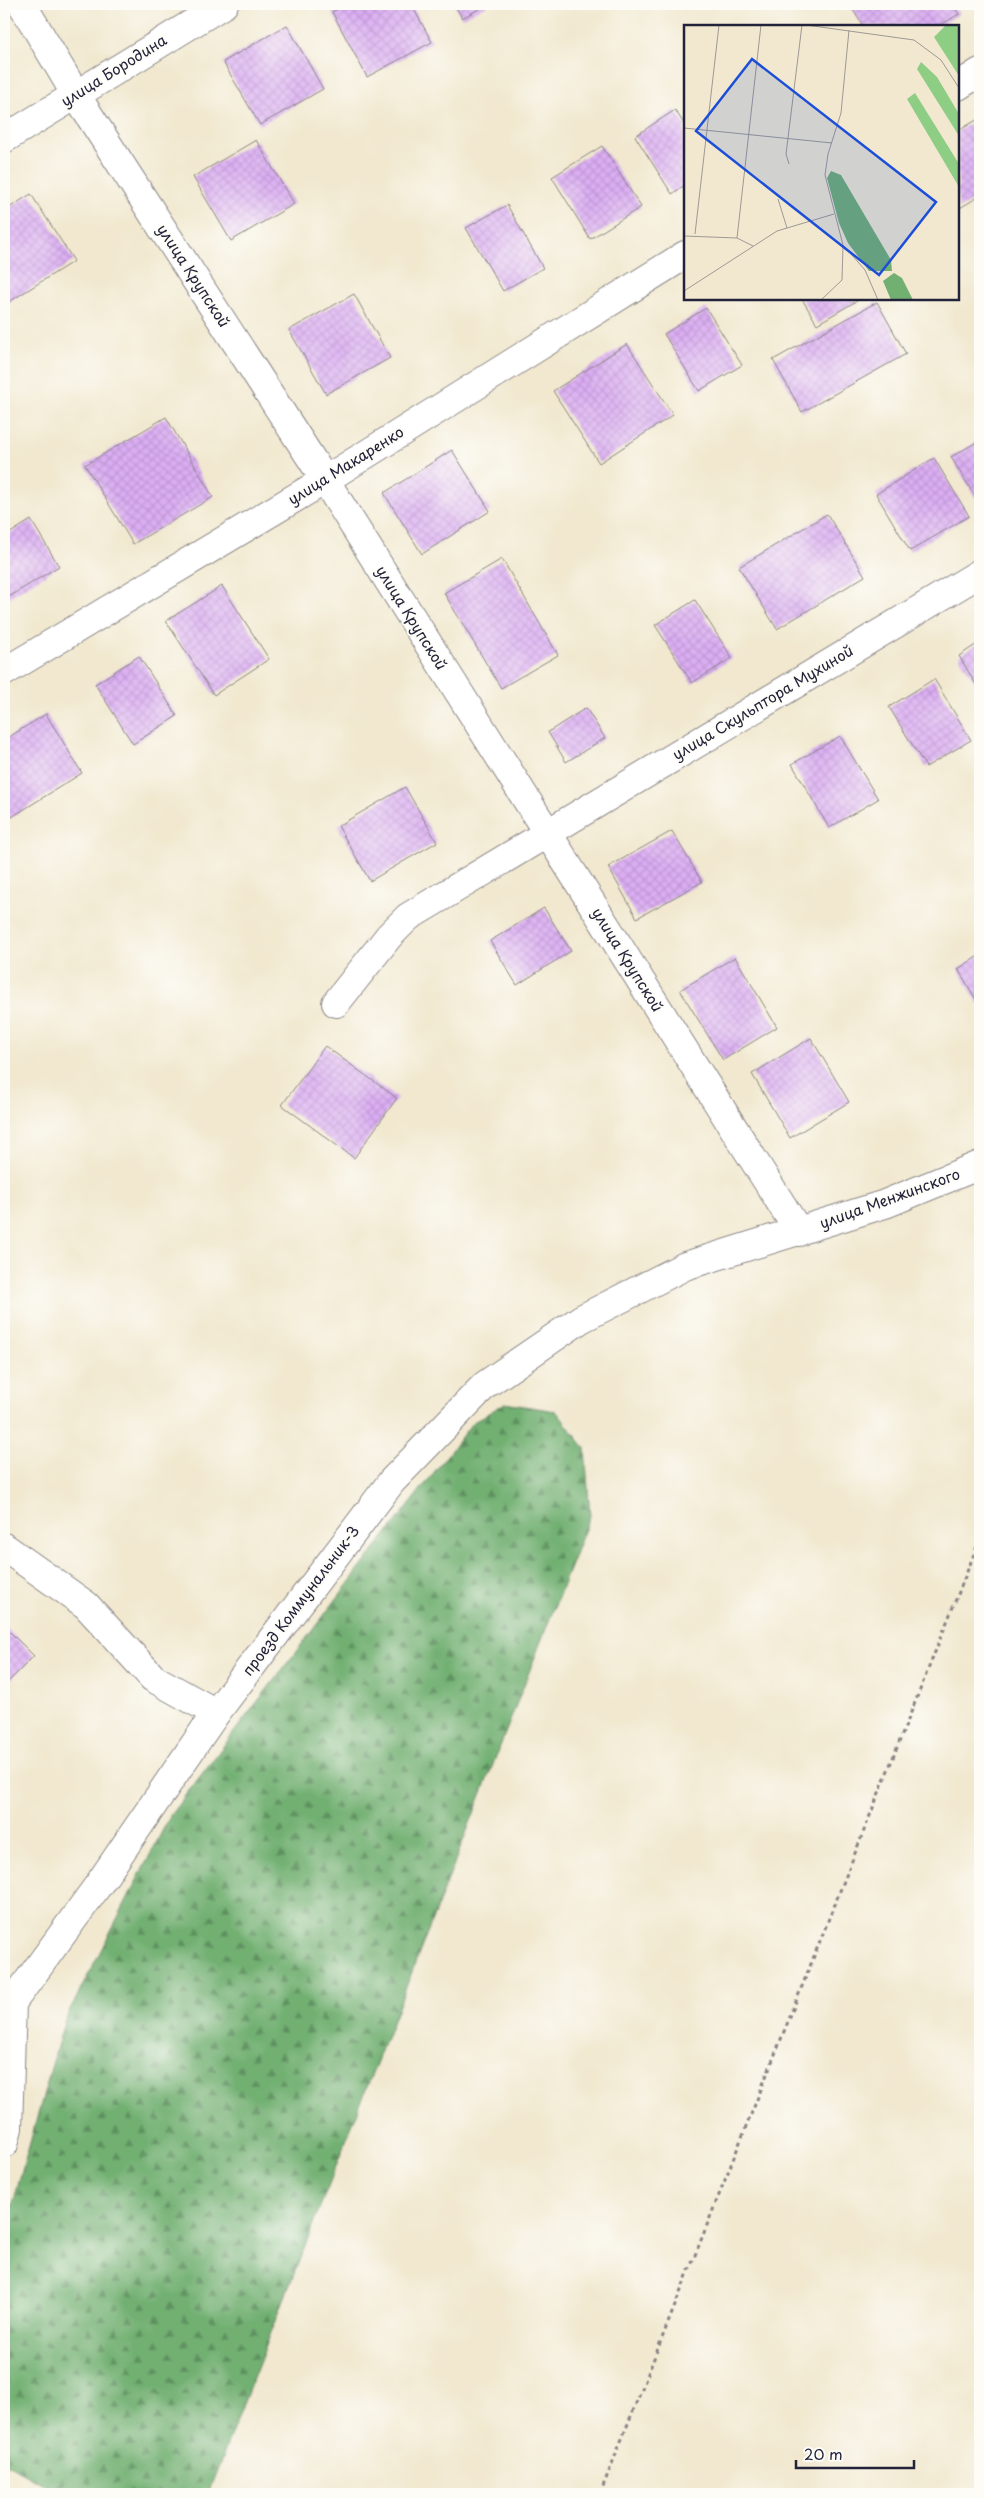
<svg xmlns="http://www.w3.org/2000/svg" width="984" height="2498" viewBox="0 0 984 2498" font-family="'Playpen Sans',sans-serif">
	<defs>
		<pattern id="forest-firs" width="22" height="20" patternUnits="userSpaceOnUse" patternTransform="scale(1.25)"><rect width="22" height="20" fill="#72b072"/><path d="M5 1l3.5 6h-7zM16 11l3.5 6h-7z" fill="#5d8f5f"/></pattern>
		<pattern id="building-cross-hatch" width="8" height="8" patternUnits="userSpaceOnUse" patternTransform="scale(1.25)"><rect width="8" height="8" fill="#dbaef3"/><path d="M0 0l8 8M0 8l8-8" fill="none" stroke="#bc95d1"/></pattern>
	</defs>
	<rect width="100%" height="100%" fill="#fdfcf7"/>
	<filter id="ink" filterUnits="userSpaceOnUse"><feTurbulence type="fractalNoise" baseFrequency=".02" numOctaves="2"/><feDisplacementMap in="SourceGraphic" scale="10" xChannelSelector="R" yChannelSelector="G"/><feConvolveMatrix kernelMatrix="1 2 1 2 8 2 1 2 1" color-interpolation-filters="sRGB"/></filter>
	<filter id="wash" filterUnits="userSpaceOnUse"><feTurbulence type="fractalNoise" baseFrequency=".0096" numOctaves="4" result="noise"/><feDisplacementMap in="SourceGraphic" scale="20" xChannelSelector="R" yChannelSelector="G"/><feGaussianBlur stdDeviation="1.12" result="paint"/><feColorMatrix in="noise" values="0 0 0 0 0 0 0 0 0 0 0 0 0 0 0 0 0 1.4 0 .05"/><feComposite in="paint" operator="in"/></filter>
	<g filter="url(#wash)">
		<rect width="100%" height="100%" fill="#f1e8cf"/>
		<path fill="url(#forest-firs)" stroke="#4a6956" d="M 505,1403 L 556,1411 L 585,1448 L 590,1516 L 208,2494 L 60,2494 L 4,2462 L 4,2235 L 64,2022 L 171,1814 L 472,1423 Z"/>
		<g id="blocks">
			<g fill="url(#building-cross-hatch)">
				<path d="M 348,4 L 411,4 L 432,42 L 367,77 L 332,12 Z"/>
				<path d="M 454,4 L 489,4 L 462,18 Z"/>
				<path d="M 851,4 L 952,4 L 959,14 L 939,26 L 863,26 L 850,5 Z"/>
				<path d="M 287,25 L 323,89 L 260,125 L 223,62 Z"/>
				<path d="M 675,110 L 685,125 L 685,185 L 672,194 L 635,136 Z"/>
				<path d="M 980,118 L 980,196 L 958,209 L 958,131 Z"/>
				<path d="M 256,140 L 294,204 L 231,241 L 193,177 Z"/>
				<path d="M 602,146 L 641,207 L 590,239 L 552,177 Z"/>
				<path d="M 31,194 L 74,261 L 4,305 L 4,211 Z"/>
				<path d="M 507,205 L 543,268 L 503,291 L 466,228 Z"/>
				<path d="M 354,294 L 390,358 L 326,394 L 289,330 Z"/>
				<path d="M 802,299 L 860,299 L 817,324 Z"/>
				<path d="M 877,302 L 906,354 L 802,412 L 773,360 Z"/>
				<path d="M 706,308 L 742,365 L 699,391 L 664,334 Z"/>
				<path d="M 627,344 L 673,415 L 599,463 L 553,391 Z"/>
				<path d="M 166,417 L 213,497 L 133,544 L 85,465 Z"/>
				<path d="M 980,440 L 980,503 L 979,503 L 951,457 Z"/>
				<path d="M 452,450 L 490,511 L 422,554 L 384,493 Z"/>
				<path d="M 934,458 L 969,516 L 910,551 L 876,494 Z"/>
				<path d="M 827,514 L 865,576 L 777,629 L 739,567 Z"/>
				<path d="M 31,520 L 59,566 L 4,600 L 4,537 Z"/>
				<path d="M 502,559 L 558,655 L 501,688 L 444,593 Z"/>
				<path d="M 222,586 L 269,659 L 214,695 L 166,621 Z"/>
				<path d="M 695,600 L 732,658 L 692,683 L 655,625 Z"/>
				<path d="M 980,642 L 980,691 L 959,656 Z"/>
				<path d="M 139,656 L 177,716 L 133,744 L 95,684 Z"/>
				<path d="M 934,679 L 971,740 L 926,767 L 889,707 Z"/>
				<path d="M 586,708 L 605,738 L 566,762 L 548,732 Z"/>
				<path d="M 46,714 L 82,773 L 7,820 L 4,814 L 4,740 Z"/>
				<path d="M 840,736 L 878,799 L 829,828 L 792,764 Z"/>
				<path d="M 405,787 L 437,842 L 370,881 L 338,826 Z"/>
				<path d="M 672,831 L 702,882 L 637,918 L 608,867 Z"/>
				<path d="M 544,908 L 571,951 L 517,985 L 490,941 Z"/>
				<path d="M 980,955 L 980,1006 L 958,969 Z"/>
				<path d="M 735,957 L 777,1027 L 723,1060 L 680,990 Z"/>
				<path d="M 811,1038 L 849,1102 L 790,1138 L 752,1074 Z"/>
				<path d="M 325,1046 L 397,1098 L 354,1158 L 282,1105 Z"/>
				<path d="M 4,1626 L 34,1656 L 4,1686 Z"/>
			</g>
		</g>
	</g>
	<g filter="url(#ink)">
		<use href="#blocks" fill-opacity="0" stroke="#8a8585" stroke-width="1"/>
		<g fill="none" stroke-linecap="round" stroke-linejoin="round">
			<g stroke="#8a8585" stroke-width="30">
				<g id="minor">
					<path d="M 22,4 L 76,95 L 325,480 L 799,1232"/>
					<path d="M 958,86 L 980,72"/>
					<path d="M 4,139 L 224,4"/>
					<path d="M 4,672 L 325,480 L 685,255"/>
					<path d="M 336,1003 L 389,936 L 408,917 L 980,573"/>
					<path d="M 4,1547 L 86,1605 L 153,1678 L 216,1713"/>
					<path d="M 4,2144 L 8,2128 L 12,2003 L 99,1884 L 216,1713 L 392,1481 L 485,1385 L 581,1319 L 685,1266 L 885,1204 L 980,1165"/>
				</g>
			</g>
			<path stroke="#8a8585" stroke-width="3" stroke-dasharray="4 4" stroke-linecap="butt" d="M 600,2494 L 980,1539"/>
			<use href="#minor" stroke="#fff" stroke-width="28"/>
		</g>
	</g>
	<g text-anchor="middle" stroke-width="4" stroke-linejoin="round" paint-order="stroke">
		<g font-size="15" fill="#22223b" stroke="#fdfcf7">
			<text transform="translate(114 71) rotate(-32)" y="5">улица Бородина</text>
			<text transform="translate(193 276) rotate(57)" y="5">улица Крупской</text>
			<text transform="translate(346 466) rotate(-32)" y="5">улица Макаренко</text>
			<text transform="translate(411 618) rotate(58)" y="5">улица Крупской</text>
			<text transform="translate(763 703) rotate(-31)" y="5">улица Скульптора Мухиной</text>
			<text transform="translate(627 960) rotate(58)" y="5">улица Крупской</text>
			<text transform="translate(890 1199) rotate(-20)" y="5">улица Менжинского</text>
			<text transform="translate(301 1601) rotate(-53)" y="5">проезд Коммунальник-3</text>
		</g>
	</g>
	<g transform="translate(684 25)">
		<rect width="275" height="275" fill="#f1e8cf"/>
		<path d="M 262,0 L 275,0 L 275,51 L 250,12 ZM 237,37 L 253,52 L 275,89 L 275,111 L 233,44 ZM 231,68 L 275,139 L 275,162 L 223,74 Z" fill="#8dcd84"/>
		<path d="M 147,146 L 157,150 L 207,235 L 208,246 L 185,246 L 164,218 L 155,198 L 143,153 ZM 210,248 L 218,253 L 229,275 L 207,275 L 199,256 Z" fill="#72b072"/>
		<path fill="none" stroke="#9e9994" stroke-width="1" d="M 122,0 L 230,15 L 257,35 L 275,63M 165,5 L 157,88 L 144,129 L 141,150 L 159,220 L 181,245 L 194,275M 0,103 L 148,118M 105,139 L 102,129 L 118,0M 94,174 L 103,203M 11,209 L 35,0M 0,211 L 53,213 L 69,221M 53,213 L 77,0M 0,266 L 93,206 L 150,189M 137,275 L 158,255 L 159,220"/>
		<path fill="#1d4ed8" fill-opacity="0.15" stroke="#1d4ed8" stroke-width="2.5" d="M 68,34 L 252,177 L 195,250 L 12,106 Z"/>
		<rect width="275" height="275" fill="none" stroke="#22223b" stroke-width="2.5"/>
	</g>
	<rect width="984" height="2498" fill="none" stroke="#fdfcf7" stroke-width="20"/>
	<path d="M796 2460v8h118v-8" fill="none" stroke="#22223b" stroke-width="2.5"/>
	<text x="804" y="2460" font-size="15" fill="#22223b" stroke="#fdfcf7" stroke-width="4" paint-order="stroke">20 m</text>
</svg>
